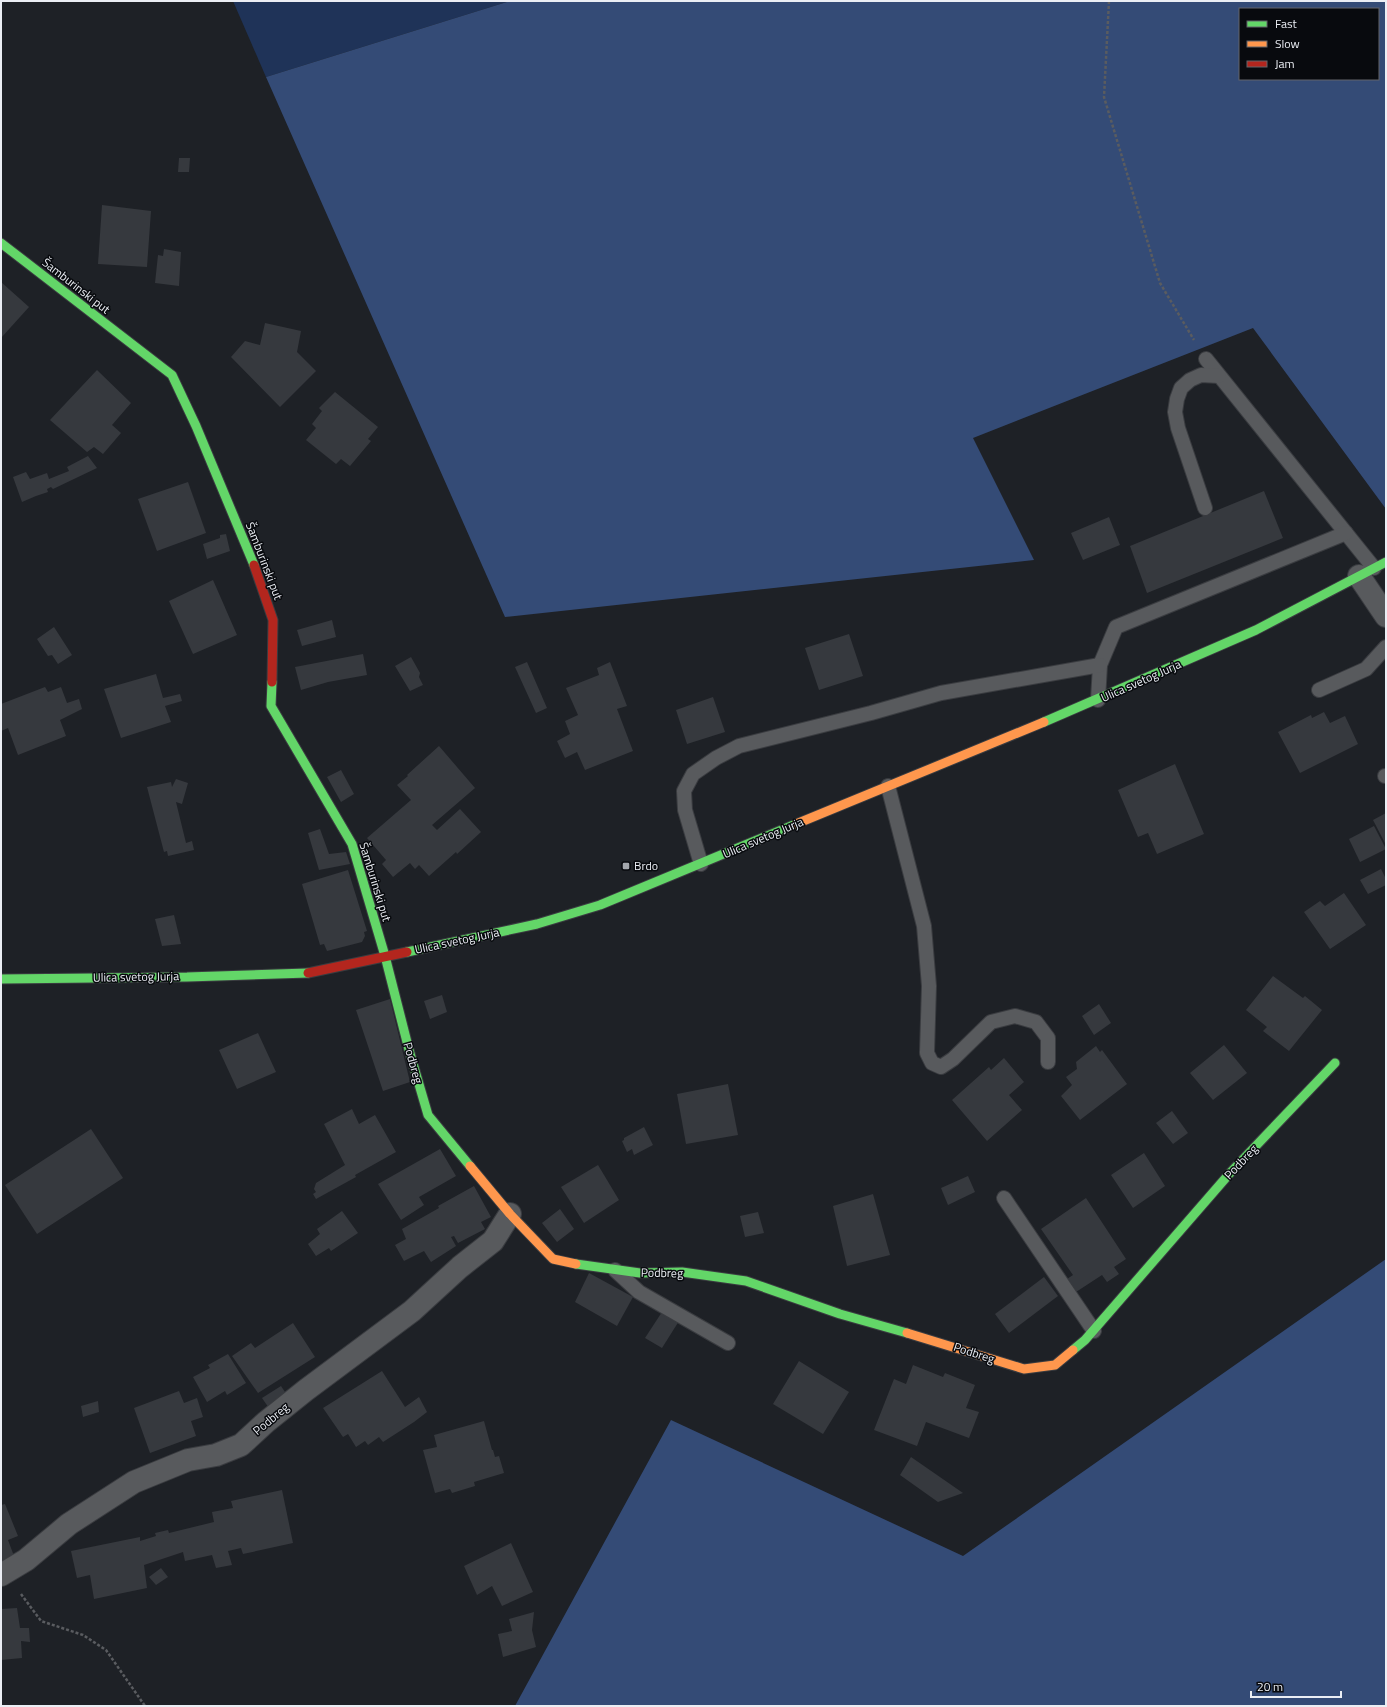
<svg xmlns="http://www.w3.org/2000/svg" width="1387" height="1707" viewBox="0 0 1387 1707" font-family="'Titillium Web',sans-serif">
	<rect width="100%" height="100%" fill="#1e2126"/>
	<path fill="#1f3358" d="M 233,1 L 510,1 L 266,77 Z"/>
	<g fill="#344b76" fill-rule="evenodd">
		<path d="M 510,1 L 1386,1 L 1386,509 L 1253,328 L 973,438 L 1034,560 L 505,617 L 266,77 ZM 1240,9 L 1378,9 L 1378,79 L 1240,79 Z"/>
		<path d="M 1386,1259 L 1386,1706 L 515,1706 L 671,1420 L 963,1556 Z"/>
	</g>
	<g fill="#36393e">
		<path d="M 179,158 L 190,158 L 189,172 L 178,172 Z"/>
		<path d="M 102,205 L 151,211 L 147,267 L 98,264 Z"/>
		<path d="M 164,249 L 181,252 L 179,286 L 155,283 L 158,255 L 163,256 Z"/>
		<path d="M 1,282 L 29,307 L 1,338 Z"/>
		<path d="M 265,323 L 301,331 L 297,352 L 316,371 L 280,407 L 231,357 L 245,341 L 260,345 Z"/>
		<path d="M 97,370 L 131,403 L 112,425 L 121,433 L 103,454 L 94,447 L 87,452 L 50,420 Z"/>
		<path d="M 335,392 L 378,427 L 368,439 L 371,441 L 350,466 L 341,459 L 336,464 L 306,440 L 316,428 L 312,424 L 322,411 L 319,408 Z"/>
		<path d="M 88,456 L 97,468 L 53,489 L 51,487 L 47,489 L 48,492 L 36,496 L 22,502 L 13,477 L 26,472 L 30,479 L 47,473 L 49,479 L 69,471 L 67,467 Z"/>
		<path d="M 188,482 L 206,533 L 157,551 L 138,499 Z"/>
		<path d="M 1264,491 L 1283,538 L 1147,593 L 1130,546 Z"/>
		<path d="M 1109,517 L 1120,545 L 1083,560 L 1071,533 Z"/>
		<path d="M 226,534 L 230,551 L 207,559 L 203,544 L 220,538 L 220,535 Z"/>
		<path d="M 213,580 L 237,635 L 193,654 L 169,601 Z"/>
		<path d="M 332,620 L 336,637 L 302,646 L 297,630 Z"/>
		<path d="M 54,627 L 72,655 L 58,664 L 52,655 L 48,656 L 37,639 Z"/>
		<path d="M 849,634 L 863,676 L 819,690 L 805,648 Z"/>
		<path d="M 363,654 L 367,675 L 328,682 L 301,690 L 295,667 Z"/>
		<path d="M 411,657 L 420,673 L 419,677 L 423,685 L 410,691 L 395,666 Z"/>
		<path d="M 527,662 L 547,708 L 536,713 L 515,667 Z"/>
		<path d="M 610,662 L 627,706 L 617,709 L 633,751 L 585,770 L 577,752 L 565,758 L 557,741 L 570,734 L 565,721 L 578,715 L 566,688 L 599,675 L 597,668 Z"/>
		<path d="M 156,674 L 163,698 L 180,694 L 182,701 L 165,706 L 171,722 L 121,738 L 104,689 Z"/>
		<path d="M 45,687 L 48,692 L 61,687 L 67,703 L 79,699 L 82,709 L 60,720 L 66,736 L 18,755 L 8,728 L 1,731 L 1,704 Z"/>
		<path d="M 713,697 L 725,732 L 687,744 L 676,710 Z"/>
		<path d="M 1324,712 L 1330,723 L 1345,716 L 1358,744 L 1300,773 L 1278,732 L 1311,715 L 1312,718 Z"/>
		<path d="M 439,746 L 475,788 L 432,825 L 437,830 L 460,809 L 481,832 L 457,854 L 456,852 L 429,876 L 419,865 L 415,869 L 410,863 L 393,877 L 382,864 L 386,860 L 367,838 L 411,800 L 397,785 L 408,776 L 407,775 Z"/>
		<path d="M 1175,764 L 1204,834 L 1157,854 L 1148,833 L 1138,837 L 1118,790 Z"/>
		<path d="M 341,770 L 354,794 L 341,802 L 327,777 Z"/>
		<path d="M 176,779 L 188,783 L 182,804 L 176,802 L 186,843 L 192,841 L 194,850 L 168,856 L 167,851 L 164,852 L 147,787 L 171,782 L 172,787 Z"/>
		<path d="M 1386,813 L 1386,845 L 1373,820 Z"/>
		<path d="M 1374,826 L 1386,849 L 1360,862 L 1349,839 Z"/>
		<path d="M 320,829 L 329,854 L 346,852 L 350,864 L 319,870 L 308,833 Z"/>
		<path d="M 1381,869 L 1386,879 L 1386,885 L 1368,894 L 1360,880 Z"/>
		<path d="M 348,870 L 367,931 L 364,932 L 365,936 L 362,942 L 327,951 L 324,944 L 320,945 L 302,884 Z"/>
		<path d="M 1344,893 L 1366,925 L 1330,949 L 1304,912 L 1320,901 L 1325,906 Z"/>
		<path d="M 174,915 L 181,944 L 162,946 L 155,919 Z"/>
		<path d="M 1273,976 L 1303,998 L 1305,996 L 1322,1010 L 1289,1051 L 1263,1031 L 1267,1027 L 1246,1010 Z"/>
		<path d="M 442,995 L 447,1012 L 430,1019 L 424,1001 Z"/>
		<path d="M 390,999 L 410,1082 L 383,1091 L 356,1010 Z"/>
		<path d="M 1099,1004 L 1111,1023 L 1094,1035 L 1082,1016 Z"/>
		<path d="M 258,1033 L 276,1072 L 237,1089 L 219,1050 Z"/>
		<path d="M 1224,1045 L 1247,1073 L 1213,1100 L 1190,1073 Z"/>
		<path d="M 1096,1046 L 1100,1052 L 1102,1050 L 1127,1084 L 1080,1120 L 1061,1096 L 1072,1085 L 1066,1077 L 1077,1069 L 1076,1062 Z"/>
		<path d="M 1004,1058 L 1024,1082 L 1009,1095 L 1022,1110 L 987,1141 L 952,1100 L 989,1067 L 991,1070 Z"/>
		<path d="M 728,1084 L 738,1135 L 686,1144 L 677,1094 Z"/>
		<path d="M 352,1109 L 359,1124 L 375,1115 L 396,1152 L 355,1175 L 356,1177 L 316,1199 L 313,1194 L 316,1192 L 314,1189 L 316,1183 L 345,1165 L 324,1124 Z"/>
		<path d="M 1172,1111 L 1188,1133 L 1173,1144 L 1156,1123 Z"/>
		<path d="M 644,1127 L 653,1145 L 634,1155 L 632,1149 L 627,1152 L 622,1141 L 624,1140 L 624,1138 Z"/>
		<path d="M 91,1129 L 123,1178 L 37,1234 L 5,1185 Z"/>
		<path d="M 440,1149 L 456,1176 L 419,1197 L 424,1205 L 401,1220 L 378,1184 Z"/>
		<path d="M 1144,1153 L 1165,1186 L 1133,1208 L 1111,1175 Z"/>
		<path d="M 598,1165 L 619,1200 L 584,1223 L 561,1187 Z"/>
		<path d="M 968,1176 L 975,1192 L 948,1205 L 941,1188 Z"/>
		<path d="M 474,1186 L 491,1217 L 481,1222 L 485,1229 L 458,1243 L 454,1236 L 451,1237 L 456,1246 L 431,1262 L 424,1251 L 404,1261 L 395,1245 L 406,1239 L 402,1229 L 439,1208 L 438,1206 Z"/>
		<path d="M 873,1194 L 890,1255 L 847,1266 L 833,1206 Z"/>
		<path d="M 1086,1198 L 1126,1259 L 1114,1267 L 1119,1274 L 1107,1282 L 1102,1275 L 1076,1292 L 1067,1279 L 1073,1275 L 1041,1229 Z"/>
		<path d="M 560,1209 L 574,1229 L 557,1242 L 542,1223 Z"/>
		<path d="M 342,1211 L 358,1233 L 331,1251 L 329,1248 L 316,1256 L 308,1244 L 320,1234 L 317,1229 Z"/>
		<path d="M 758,1212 L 764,1233 L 745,1237 L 740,1216 Z"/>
		<path d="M 589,1273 L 633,1297 L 617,1326 L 575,1302 Z"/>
		<path d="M 1044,1277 L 1058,1296 L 1009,1333 L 995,1314 Z"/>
		<path d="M 662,1312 L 679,1321 L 662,1348 L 645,1338 Z"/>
		<path d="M 293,1323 L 315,1357 L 258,1393 L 232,1356 L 251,1343 L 255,1348 Z"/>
		<path d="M 228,1354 L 246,1383 L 227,1395 L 225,1391 L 207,1402 L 193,1377 L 210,1368 L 208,1365 Z"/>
		<path d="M 799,1361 L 849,1392 L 823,1434 L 773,1404 Z"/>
		<path d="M 913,1365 L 943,1377 L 945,1373 L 975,1385 L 966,1408 L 979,1412 L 969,1438 L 926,1422 L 917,1446 L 874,1430 L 894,1379 L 906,1384 Z"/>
		<path d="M 382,1371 L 405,1407 L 419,1397 L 427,1412 L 414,1422 L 383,1442 L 379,1437 L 368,1445 L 365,1441 L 356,1447 L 348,1434 L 343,1437 L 323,1408 Z"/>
		<path d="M 281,1386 L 289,1398 L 271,1411 L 262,1398 Z"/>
		<path d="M 179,1391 L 184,1403 L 197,1398 L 203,1417 L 191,1421 L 196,1436 L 150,1453 L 134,1408 Z"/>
		<path d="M 98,1401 L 99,1412 L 83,1417 L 81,1406 Z"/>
		<path d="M 484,1421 L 492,1450 L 493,1450 L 495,1457 L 499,1456 L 504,1473 L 474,1482 L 475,1486 L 452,1493 L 450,1489 L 435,1493 L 423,1450 L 437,1447 L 434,1435 Z"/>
		<path d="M 911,1457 L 963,1493 L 938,1502 L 900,1475 Z"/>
		<path d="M 282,1490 L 293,1543 L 243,1554 L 241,1548 L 228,1551 L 232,1565 L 216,1568 L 212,1555 L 185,1561 L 183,1552 L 144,1565 L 147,1588 L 94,1599 L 90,1575 L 77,1578 L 71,1551 L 140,1537 L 140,1541 L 156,1536 L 155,1533 L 168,1530 L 169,1533 L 214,1522 L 212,1512 L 233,1508 L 231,1501 Z"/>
		<path d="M 5,1504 L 18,1536 L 8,1540 L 14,1556 L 1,1562 L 1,1505 Z"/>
		<path d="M 511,1543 L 533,1592 L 502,1606 L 492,1586 L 477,1595 L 464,1566 Z"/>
		<path d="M 161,1568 L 168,1577 L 156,1585 L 149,1577 Z"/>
		<path d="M 17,1608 L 20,1628 L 29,1628 L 30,1642 L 21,1641 L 22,1658 L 1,1660 L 1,1609 Z"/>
		<path d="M 534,1612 L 532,1630 L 536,1647 L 503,1657 L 498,1634 L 512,1631 L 509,1619 Z"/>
	</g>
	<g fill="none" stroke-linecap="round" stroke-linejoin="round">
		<g stroke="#3a3c40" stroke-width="16">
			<g id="lane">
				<path d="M 1206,359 L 1374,568"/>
				<path d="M 1205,508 L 1178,428 L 1175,412 L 1177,399 L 1181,388 L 1190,380 L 1201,375 L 1219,376"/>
				<path d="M 1319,690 L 1366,669 L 1386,647"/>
				<path d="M 1098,700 L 1100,665 L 1116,627 L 1346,533"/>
				<path d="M 1385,776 L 1386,776"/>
				<path d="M 888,786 L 924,926 L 929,986 L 927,1053 L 932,1063 L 941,1067 L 953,1059 L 991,1022 L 1015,1016 L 1036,1022 L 1048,1038 L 1048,1062"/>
				<path d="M 701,864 L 685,810 L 684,791 L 693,774 L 716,758 L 739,746 L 871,713 L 941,693 L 1100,665"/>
				<path d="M 1004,1198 L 1094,1331"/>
				<path d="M 615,1270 L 639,1292 L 728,1343"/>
			</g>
		</g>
		<g stroke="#3a3c40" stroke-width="24">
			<g id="street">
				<path d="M 1359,576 L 1386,616"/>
				<path d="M 1,1575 L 26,1560 L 69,1524 L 134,1482 L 188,1460 L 216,1455 L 241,1445 L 266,1422 L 306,1390 L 412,1311 L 460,1267 L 493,1241 L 510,1214"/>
			</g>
		</g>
		<g stroke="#3a3c40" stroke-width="11">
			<g id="fast">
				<path d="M 1,243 L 172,375 L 196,426 L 254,565"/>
				<path d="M 272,682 L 271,706 L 352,844 L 385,956 L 409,1050 L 428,1115 L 470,1166"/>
				<path d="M 1044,722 L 1256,630 L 1386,562"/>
				<path d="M 407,952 L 537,924 L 600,905 L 796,824"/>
				<path d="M 1,979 L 187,977 L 308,973"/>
				<path d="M 576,1264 L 640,1273 L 682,1272 L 746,1281 L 840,1314 L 907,1333"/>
				<path d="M 1073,1350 L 1085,1340 L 1230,1173 L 1335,1063"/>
			</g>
		</g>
		<g stroke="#3a3c40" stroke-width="11">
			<g id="slow">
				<path d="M 796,824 L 1044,722"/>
				<path d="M 470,1166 L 510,1214 L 553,1259 L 576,1264"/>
				<path d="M 907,1333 L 1024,1369 L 1055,1365 L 1073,1350"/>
			</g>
		</g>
		<g stroke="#3a3c40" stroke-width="11">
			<g id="jam">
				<path d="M 254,565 L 273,620 L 272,682"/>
				<path d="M 308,973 L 407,952"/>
			</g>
		</g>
		<g stroke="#5a5c60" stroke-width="2.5" stroke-dasharray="3 2" stroke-linecap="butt">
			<path d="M 1109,1 L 1104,97 L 1160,283 L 1194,340"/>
			<path d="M 21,1594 L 41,1621 L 83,1635 L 106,1650 L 145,1706"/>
		</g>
		<use href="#lane" stroke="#585a5d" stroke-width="14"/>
		<use href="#street" stroke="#585a5d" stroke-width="22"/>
		<use href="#fast" stroke="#63d668" stroke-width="9"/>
		<use href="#slow" stroke="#ff974d" stroke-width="9"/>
		<use href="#jam" stroke="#b3261e" stroke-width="9"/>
	</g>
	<rect fill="#a3a6ac" stroke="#080a0e" stroke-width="1.5" x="622" y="862" width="8" height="8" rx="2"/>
	<g text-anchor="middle" stroke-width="3" stroke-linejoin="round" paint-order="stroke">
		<g font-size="12" fill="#ebeef4" stroke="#080a0e">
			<text transform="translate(76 286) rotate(38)" y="4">Šamburinski put</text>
			<text transform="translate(264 561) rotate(69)" y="4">Šamburinski put</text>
			<text transform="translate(1141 681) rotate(-24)" y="4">Ulica svetog Jurja</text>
			<text transform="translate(763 838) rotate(-23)" y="4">Ulica svetog Jurja</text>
			<text transform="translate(375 882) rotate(73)" y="4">Šamburinski put</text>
			<text transform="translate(457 941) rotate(-12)" y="4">Ulica svetog Jurja</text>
			<text transform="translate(136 977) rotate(-1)" y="4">Ulica svetog Jurja</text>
			<text transform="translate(413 1063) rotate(74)" y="4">Podbreg</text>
			<text transform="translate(1241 1162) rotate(-47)" y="4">Podbreg</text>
			<text transform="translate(662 1273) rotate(1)" y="4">Podbreg</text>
			<text transform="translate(974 1353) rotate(18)" y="4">Podbreg</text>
			<text transform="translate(271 1419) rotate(-40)" y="4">Podbreg</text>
		</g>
		<g font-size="12" fill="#ebeef4" stroke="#080a0e" text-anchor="start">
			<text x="634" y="870">Brdo</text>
		</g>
	</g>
	<rect width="1387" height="1707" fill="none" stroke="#ebeef4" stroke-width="4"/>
	<rect x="1239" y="8" width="140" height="72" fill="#080a0e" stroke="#63656a"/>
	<rect x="1247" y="21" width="20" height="6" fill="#63d668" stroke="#63656a"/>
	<text x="1275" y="28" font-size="12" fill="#ebeef4">Fast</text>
	<rect x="1247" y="41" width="20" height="6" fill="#ff974d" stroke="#63656a"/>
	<text x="1275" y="48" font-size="12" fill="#ebeef4">Slow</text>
	<rect x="1247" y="61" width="20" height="6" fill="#b3261e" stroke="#63656a"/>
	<text x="1275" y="68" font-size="12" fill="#ebeef4">Jam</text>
	<path d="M1251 1691v6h90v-6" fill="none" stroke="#ebeef4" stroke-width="2"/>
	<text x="1257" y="1691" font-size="12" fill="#ebeef4" stroke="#080a0e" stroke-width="3" paint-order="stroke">20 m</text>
</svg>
